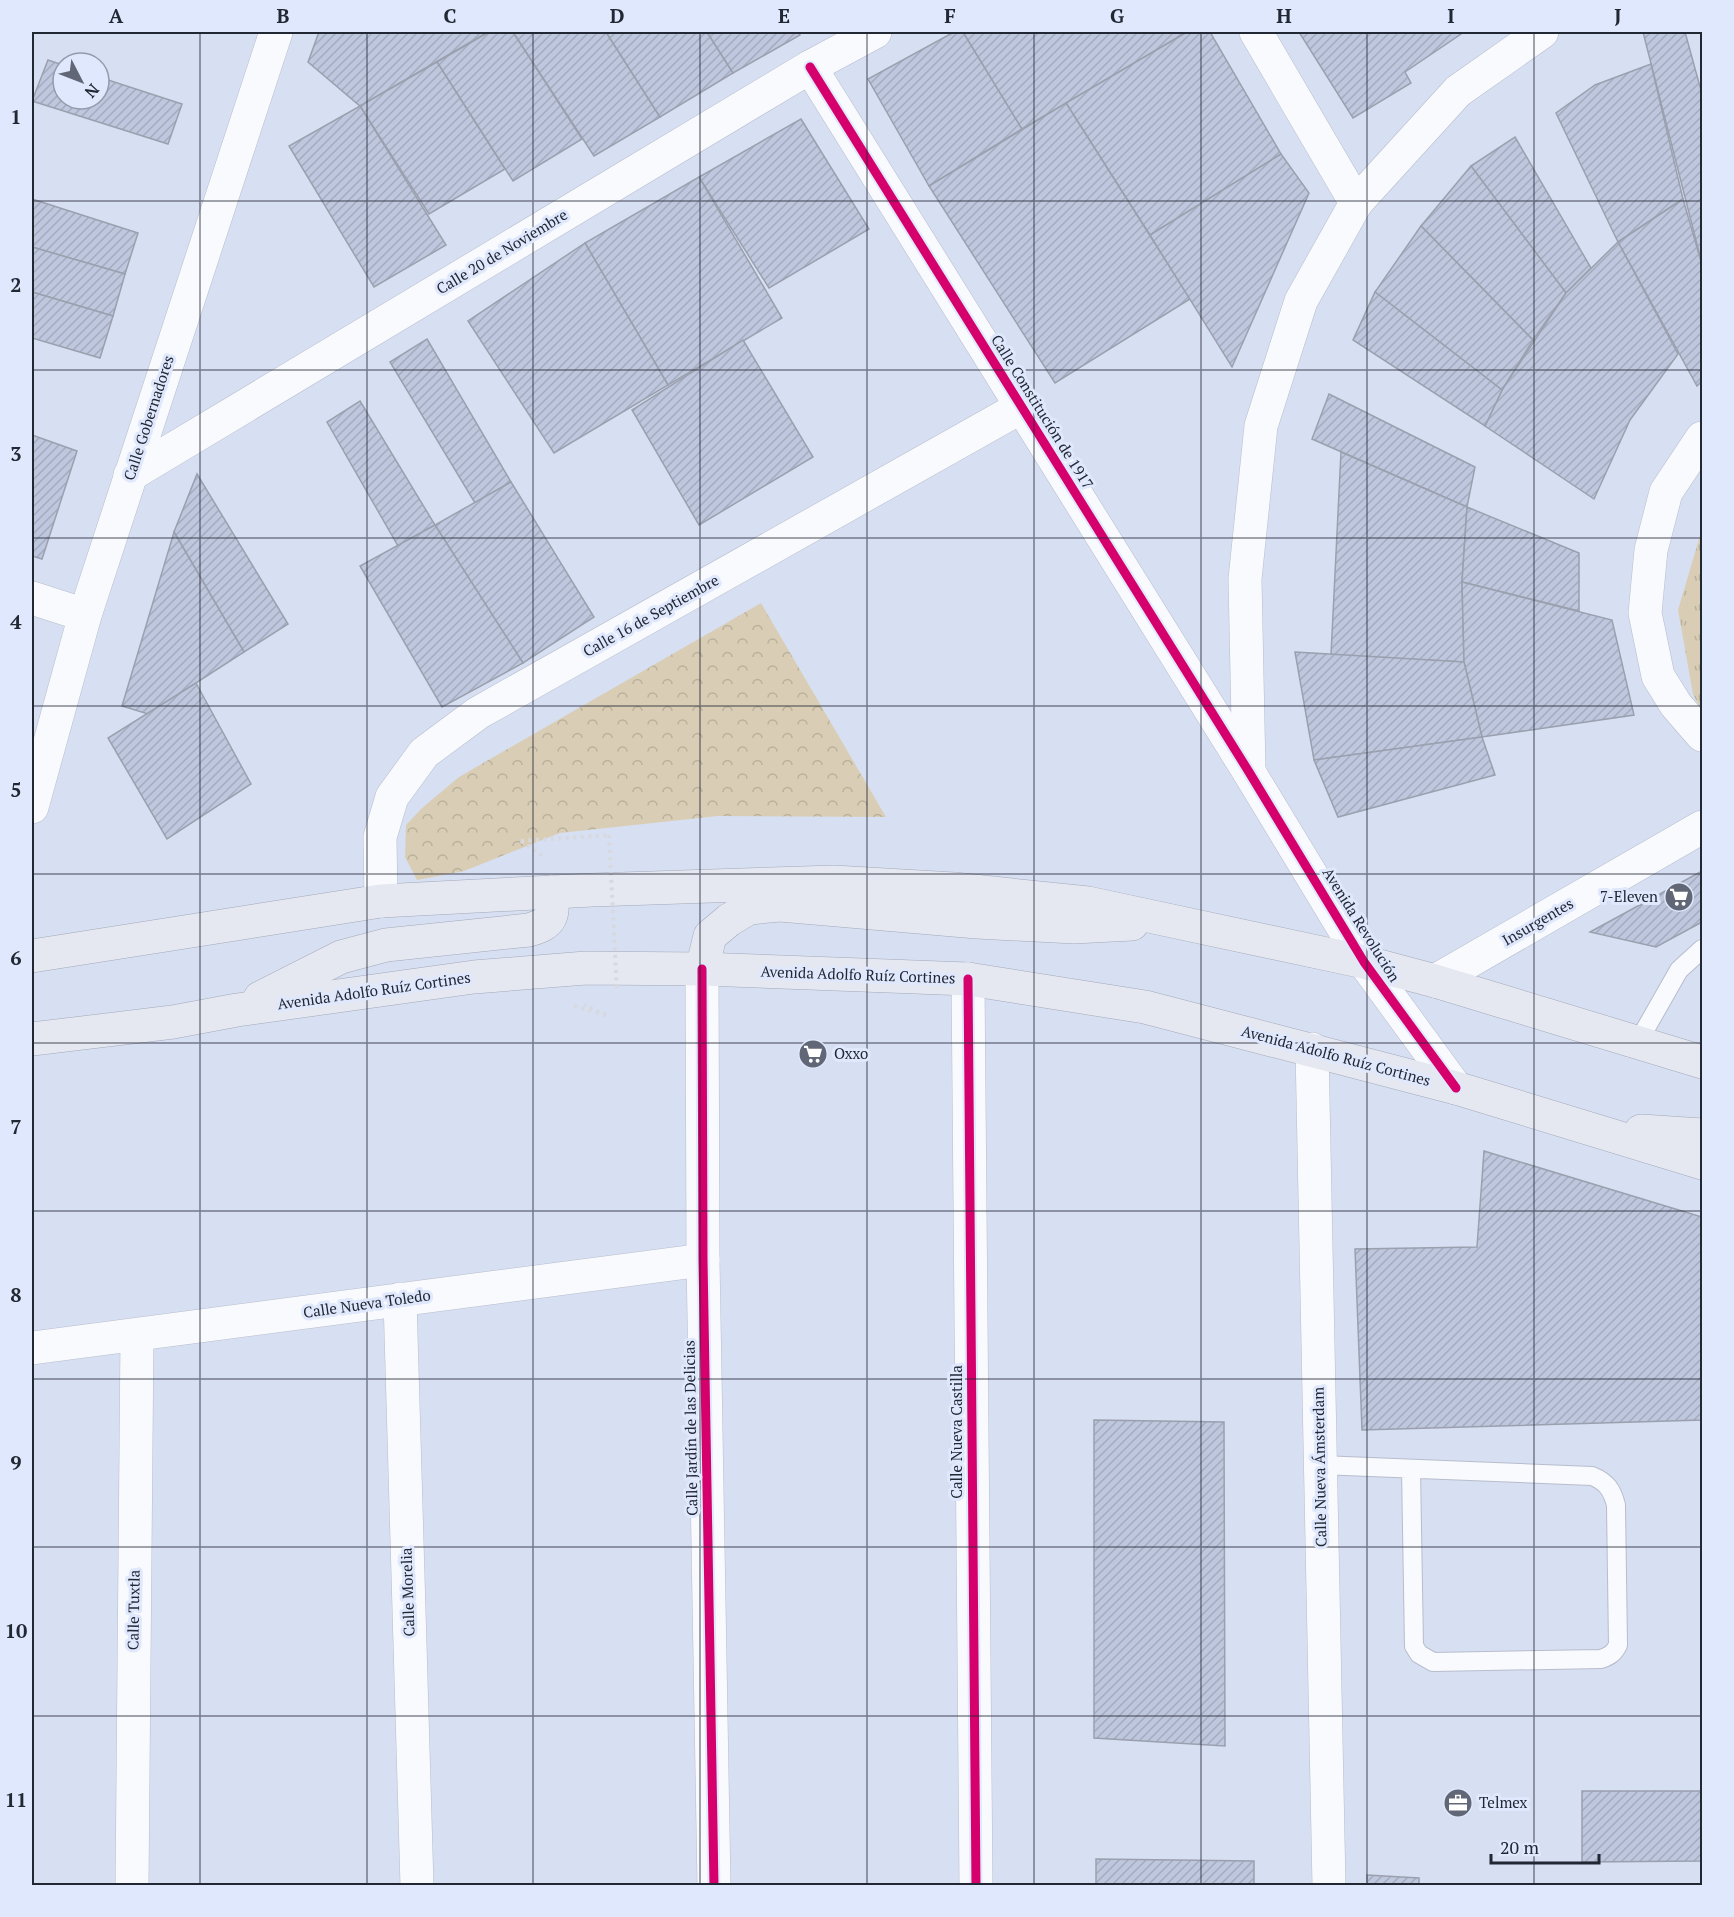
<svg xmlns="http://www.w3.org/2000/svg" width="1734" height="1917" viewBox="0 0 1734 1917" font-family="'PT Serif',serif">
	<defs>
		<pattern id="grass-tufts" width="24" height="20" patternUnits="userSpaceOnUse" patternTransform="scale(1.5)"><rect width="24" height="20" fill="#d9ceb5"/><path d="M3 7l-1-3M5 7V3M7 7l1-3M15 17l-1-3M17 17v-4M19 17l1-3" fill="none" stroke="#bab19c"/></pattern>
		<pattern id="park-crowns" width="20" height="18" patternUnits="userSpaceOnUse" patternTransform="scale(1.5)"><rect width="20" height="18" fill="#d9ceb5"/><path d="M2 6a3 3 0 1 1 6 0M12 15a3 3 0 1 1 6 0" fill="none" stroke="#bab19c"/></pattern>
		<pattern id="building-hatch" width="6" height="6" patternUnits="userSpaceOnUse" patternTransform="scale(1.5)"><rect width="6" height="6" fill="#bec7de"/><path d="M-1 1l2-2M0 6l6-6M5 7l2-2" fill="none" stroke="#a3abbf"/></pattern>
	</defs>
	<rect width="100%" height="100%" fill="#d7dff2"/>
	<path fill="url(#grass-tufts)" d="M 1702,529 L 1702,711 L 1693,694 L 1678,610 Z"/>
	<path fill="url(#park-crowns)" d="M 761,603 L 886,817 L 718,816 L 560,833 L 464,871 L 417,880 L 405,857 L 406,825 L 422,808 L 459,777 Z"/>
	<g fill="url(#building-hatch)" stroke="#9aa0ae" stroke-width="1.5">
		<path d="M 319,32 L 488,32 L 360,106 L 308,62 Z"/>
		<path d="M 489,32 L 513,32 L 582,139 L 513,181 L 437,62 Z"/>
		<path d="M 513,32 L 606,32 L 660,117 L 594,156 Z"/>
		<path d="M 606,32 L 707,32 L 733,73 L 660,117 Z"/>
		<path d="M 707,32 L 798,32 L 800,35 L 733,73 Z"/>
		<path d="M 954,32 L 963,32 L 1022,129 L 929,186 L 868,79 Z"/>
		<path d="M 963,32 L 1187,32 L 1022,129 Z"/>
		<path d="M 1187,32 L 1210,32 L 1281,154 L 1150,235 L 1066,103 Z"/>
		<path d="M 1299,32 L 1464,32 L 1405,72 L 1411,83 L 1353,118 Z"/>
		<path d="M 1643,32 L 1685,32 L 1702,94 L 1702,264 Z"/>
		<path d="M 48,60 L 63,65 L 63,99 L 99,99 L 99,77 L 182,104 L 168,144 L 32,101 Z"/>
		<path d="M 437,62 L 505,169 L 429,214 L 360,106 Z"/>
		<path d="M 1651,64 L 1683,199 L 1618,242 L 1556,113 L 1595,85 Z"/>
		<path d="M 1066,103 L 1190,299 L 1055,383 L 929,186 Z"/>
		<path d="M 360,106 L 446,245 L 374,287 L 289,146 Z"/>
		<path d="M 801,119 L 869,229 L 769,288 L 699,177 Z"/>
		<path d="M 1515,137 L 1591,268 L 1566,293 L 1471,166 Z"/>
		<path d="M 1281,154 L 1309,193 L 1232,367 L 1150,235 Z"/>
		<path d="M 1471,166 L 1566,293 L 1533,340 L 1421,226 Z"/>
		<path d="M 699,177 L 782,318 L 668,385 L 585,243 Z"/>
		<path d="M 32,199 L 138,233 L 125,274 L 32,247 Z"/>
		<path d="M 1683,199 L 1702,265 L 1702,381 L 1697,386 L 1618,242 Z"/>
		<path d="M 1421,226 L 1533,340 L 1502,390 L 1375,292 Z"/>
		<path d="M 1618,242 L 1678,354 L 1630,420 L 1594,499 L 1485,426 L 1502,390 L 1566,293 Z"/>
		<path d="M 585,243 L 668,385 L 554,453 L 468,321 Z"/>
		<path d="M 32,247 L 125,274 L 113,316 L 32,292 Z"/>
		<path d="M 32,292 L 113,316 L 100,358 L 32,338 Z"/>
		<path d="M 1375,292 L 1502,390 L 1485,426 L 1353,340 Z"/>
		<path d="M 427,339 L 511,482 L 475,503 L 390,362 Z"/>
		<path d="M 743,340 L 813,457 L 699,525 L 632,410 Z"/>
		<path d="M 1329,394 L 1475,467 L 1467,507 L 1312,439 Z"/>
		<path d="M 360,401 L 435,525 L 398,546 L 327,422 Z"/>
		<path d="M 32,435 L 77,451 L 42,559 L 32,556 Z"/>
		<path d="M 1341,452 L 1467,507 L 1462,582 L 1464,662 L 1331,655 Z"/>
		<path d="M 197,474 L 288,624 L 244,652 L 174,532 Z"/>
		<path d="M 511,482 L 594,617 L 523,663 L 435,525 Z"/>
		<path d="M 1467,507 L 1579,553 L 1579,611 L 1462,582 Z"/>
		<path d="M 435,525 L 523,663 L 442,707 L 360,566 Z"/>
		<path d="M 174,532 L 244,652 L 148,714 L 122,706 Z"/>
		<path d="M 1462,582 L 1612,620 L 1634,715 L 1482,737 L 1464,662 Z"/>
		<path d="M 1295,652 L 1464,662 L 1482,737 L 1314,760 Z"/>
		<path d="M 196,683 L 251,784 L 167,839 L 108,738 Z"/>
		<path d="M 1482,737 L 1495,775 L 1338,817 L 1314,760 Z"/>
		<path d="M 1702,871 L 1702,922 L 1656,947 L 1590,932 Z"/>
		<path d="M 1484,1151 L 1702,1217 L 1702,1420 L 1362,1430 L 1355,1249 L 1477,1247 Z"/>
		<path d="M 1094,1420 L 1224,1422 L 1225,1746 L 1094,1738 Z"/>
		<path d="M 1582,1791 L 1702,1791 L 1702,1861 L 1582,1862 Z"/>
		<path d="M 1096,1859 L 1254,1861 L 1254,1886 L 1096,1886 Z"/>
		<path d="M 1367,1875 L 1419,1878 L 1419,1886 L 1367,1886 Z"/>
	</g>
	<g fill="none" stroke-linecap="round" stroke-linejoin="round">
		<g stroke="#b7bdcc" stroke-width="20">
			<g id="lane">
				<path d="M 1638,1042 L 1679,970 L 1702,949"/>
				<path d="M 1320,1465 L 1592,1476 C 1607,1482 1612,1490 1616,1505 L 1618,1645 C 1614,1653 1610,1656 1601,1659 L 1433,1662 L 1419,1654 L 1414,1646 L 1411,1469"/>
			</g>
		</g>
		<g stroke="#b7bdcc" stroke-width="34">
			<g id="street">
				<path d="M 1256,32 L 1356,203"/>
				<path d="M 810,67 L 1249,772 L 1364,962 L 1456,1088"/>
				<path d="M 1702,438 L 1666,492 L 1651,550 L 1645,613 L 1658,676 L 1676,705 L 1702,735"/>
				<path d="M 130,475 L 810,67 L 875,32"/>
				<path d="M 32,598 L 85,615"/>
				<path d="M 1249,771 L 1245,579 L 1261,426 L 1301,301 L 1356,203 L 1458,91 L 1542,32"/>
				<path d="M 381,901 L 380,837 L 392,797 L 424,753 L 478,713 L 1021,407"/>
				<path d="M 702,969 L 703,1260 L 714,1886"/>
				<path d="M 968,979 L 976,1886"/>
				<path d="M 1435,981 L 1702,827"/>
				<path d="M 1312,1049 L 1329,1886"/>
				<path d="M 400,1299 L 417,1886"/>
				<path d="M 32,1348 L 703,1260"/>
				<path d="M 132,1886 L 137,1335"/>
			</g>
		</g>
		<g stroke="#b7bdcc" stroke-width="34">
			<path id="secondary" d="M 32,807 L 85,615 L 276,32"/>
		</g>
		<g stroke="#a2a9ba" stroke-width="34">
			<g id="primary">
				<path d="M 32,956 L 381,901 L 592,890 L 834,882 L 954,889 L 1088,903 L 1364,962 L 1435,981 L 1702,1062"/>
				<path d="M 702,969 L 710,936 L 729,920 L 749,908 L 780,905 L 977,922 L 1074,927 L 1132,924"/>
				<path d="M 260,998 L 341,957 L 386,945 L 529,930 C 553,923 554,916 551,892"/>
				<path d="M 32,1039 L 173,1022 L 237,1010 L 474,977 L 586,968 L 702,969 L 968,979 L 1145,1007 L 1456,1088 L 1702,1163"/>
				<path d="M 1641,1131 L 1702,1135"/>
			</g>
		</g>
		<g stroke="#d7d9df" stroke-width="4" stroke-dasharray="3 4.5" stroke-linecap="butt">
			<path d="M 521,841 L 609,835"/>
			<path d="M 521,841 L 544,857"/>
			<path d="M 574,1006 L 608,1016 L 584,1005"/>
		</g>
		<use href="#lane" stroke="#f9fafd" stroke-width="18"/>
		<use href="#street" stroke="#f9fafd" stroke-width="33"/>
		<use href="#secondary" stroke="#f9fafd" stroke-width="33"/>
		<use href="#primary" stroke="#e5e8f0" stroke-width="33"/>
		<path stroke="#d7d9df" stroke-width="4" stroke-dasharray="3 4.5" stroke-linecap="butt" d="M 609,835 L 617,992"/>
		<g stroke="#dfe8fc" stroke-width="13">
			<g id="cycleway">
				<path d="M 810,67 L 1249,772 L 1364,962 L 1456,1088"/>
				<path d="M 702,969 L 703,1260 L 714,1886"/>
				<path d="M 968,979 L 976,1886"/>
			</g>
		</g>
		<use href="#cycleway" stroke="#d6006c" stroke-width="9"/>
	</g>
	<path fill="none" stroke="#222734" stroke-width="1.5" stroke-opacity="0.55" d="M 200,32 L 200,1886M 367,32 L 367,1886M 533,32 L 533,1886M 700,32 L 700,1886M 867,32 L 867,1886M 1034,32 L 1034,1886M 1201,32 L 1201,1886M 1367,32 L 1367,1886M 1534,32 L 1534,1886M 32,201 L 1702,201M 32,370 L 1702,370M 32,538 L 1702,538M 32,706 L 1702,706M 32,874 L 1702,874M 32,1043 L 1702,1043M 32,1211 L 1702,1211M 32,1379 L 1702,1379M 32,1547 L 1702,1547M 32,1716 L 1702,1716"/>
	<defs>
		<g id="supermarket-disc" transform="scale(1.5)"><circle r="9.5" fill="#616776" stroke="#dfe8fc"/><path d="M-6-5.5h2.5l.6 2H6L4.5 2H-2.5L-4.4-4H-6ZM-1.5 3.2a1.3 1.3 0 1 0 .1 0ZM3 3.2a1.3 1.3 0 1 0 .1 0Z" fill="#fff"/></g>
		<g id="office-disc" transform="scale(1.5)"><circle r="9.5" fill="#616776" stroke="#dfe8fc"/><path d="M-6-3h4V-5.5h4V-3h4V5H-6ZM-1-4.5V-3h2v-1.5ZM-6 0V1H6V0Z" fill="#fff"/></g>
	</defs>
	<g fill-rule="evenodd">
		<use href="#supermarket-disc" x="1679" y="897"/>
		<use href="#supermarket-disc" x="813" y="1054"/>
		<use href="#office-disc" x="1458" y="1803"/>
	</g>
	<g text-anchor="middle" stroke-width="6" stroke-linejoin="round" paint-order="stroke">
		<g font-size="15" fill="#222734" stroke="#dfe8fc">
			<text transform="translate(502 252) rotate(-31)" y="5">Calle 20 de Noviembre</text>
			<text transform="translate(1042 412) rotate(58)" y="5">Calle Constitución de 1917</text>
			<text transform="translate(149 418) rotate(-72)" y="5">Calle Gobernadores</text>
			<text transform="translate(651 616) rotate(-29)" y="5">Calle 16 de Septiembre</text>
			<text transform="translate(1538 922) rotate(-30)" y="5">Insurgentes</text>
			<text transform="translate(1361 925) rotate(58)" y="5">Avenida Revolución</text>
			<text transform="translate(858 975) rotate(2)" y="5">Avenida Adolfo Ruíz Cortines</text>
			<text transform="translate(374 991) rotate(-8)" y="5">Avenida Adolfo Ruíz Cortines</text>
			<text transform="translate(1336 1056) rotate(15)" y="5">Avenida Adolfo Ruíz Cortines</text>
			<text transform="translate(367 1304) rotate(-8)" y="5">Calle Nueva Toledo</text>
			<text transform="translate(691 1428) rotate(-91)" y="5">Calle Jardín de las Delicias</text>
			<text transform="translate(957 1432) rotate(-90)" y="5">Calle Nueva Castilla</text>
			<text transform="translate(1320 1467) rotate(-91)" y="5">Calle Nueva Ámsterdam</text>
			<text transform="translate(408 1592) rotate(-92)" y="5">Calle Morelia</text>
			<text transform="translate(134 1610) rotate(-89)" y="5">Calle Tuxtla</text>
		</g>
		<g font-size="15" fill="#222734" stroke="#dfe8fc" text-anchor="start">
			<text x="1658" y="902" text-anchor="end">7-Eleven</text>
			<text x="834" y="1059">Oxxo</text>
			<text x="1479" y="1808">Telmex</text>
		</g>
	</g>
	<rect width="1734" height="1917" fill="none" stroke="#dfe8fc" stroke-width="66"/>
	<g transform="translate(81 81) rotate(132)"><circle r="28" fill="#dfe8fc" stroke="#939bac" stroke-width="1.5"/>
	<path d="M0-4.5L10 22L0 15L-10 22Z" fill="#616776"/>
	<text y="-9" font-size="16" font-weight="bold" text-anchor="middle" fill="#222734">N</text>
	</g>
	<path d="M1491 1854v9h108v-9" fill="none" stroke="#222734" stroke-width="3"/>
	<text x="1500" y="1854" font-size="18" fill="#222734" stroke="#dfe8fc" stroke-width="4.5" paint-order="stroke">20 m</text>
	<rect x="33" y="33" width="1668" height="1851" fill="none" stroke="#222734" stroke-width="2"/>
	<g font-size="20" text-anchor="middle" font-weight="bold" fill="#222734">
		<text x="116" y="23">A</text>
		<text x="283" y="23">B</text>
		<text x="450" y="23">C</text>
		<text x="617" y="23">D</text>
		<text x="784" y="23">E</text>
		<text x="950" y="23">F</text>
		<text x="1117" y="23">G</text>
		<text x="1284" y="23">H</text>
		<text x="1451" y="23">I</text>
		<text x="1618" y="23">J</text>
		<text x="16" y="124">1</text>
		<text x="16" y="292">2</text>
		<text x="16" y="461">3</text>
		<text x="16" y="629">4</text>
		<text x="16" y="797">5</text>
		<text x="16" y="965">6</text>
		<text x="16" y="1134">7</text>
		<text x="16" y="1302">8</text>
		<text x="16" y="1470">9</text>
		<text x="16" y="1638">10</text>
		<text x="16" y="1807">11</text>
	</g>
</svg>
